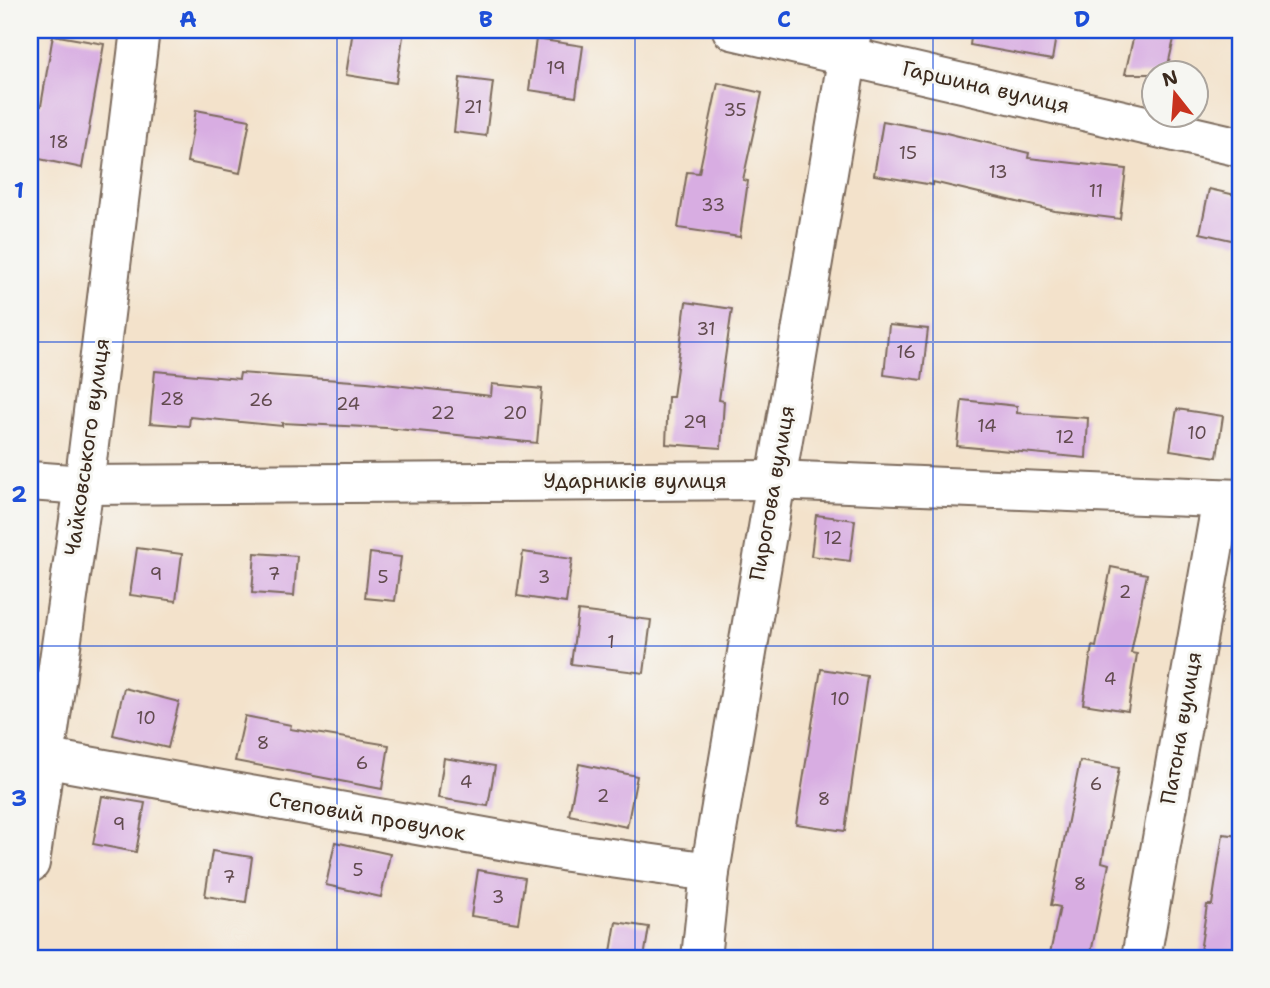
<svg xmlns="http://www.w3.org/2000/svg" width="1270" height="988" viewBox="0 0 1270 988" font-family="'Shantell Sans',sans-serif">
	<rect width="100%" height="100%" fill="#f6f6f2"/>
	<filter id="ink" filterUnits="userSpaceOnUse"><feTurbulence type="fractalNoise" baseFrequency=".0143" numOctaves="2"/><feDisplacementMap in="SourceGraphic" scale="14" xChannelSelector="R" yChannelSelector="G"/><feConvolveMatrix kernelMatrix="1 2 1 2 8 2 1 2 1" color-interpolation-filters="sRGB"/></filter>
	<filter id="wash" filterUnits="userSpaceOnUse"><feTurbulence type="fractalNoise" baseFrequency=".00686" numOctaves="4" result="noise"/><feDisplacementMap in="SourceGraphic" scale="28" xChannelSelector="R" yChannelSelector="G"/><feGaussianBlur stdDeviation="1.57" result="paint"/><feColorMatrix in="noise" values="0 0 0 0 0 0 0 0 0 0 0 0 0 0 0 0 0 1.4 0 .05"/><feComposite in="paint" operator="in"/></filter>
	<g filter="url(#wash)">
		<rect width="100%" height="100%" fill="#f3e2cb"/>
		<g id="blocks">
			<g fill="#d8ade2">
				<path d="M 353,30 L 404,30 L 396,83 L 346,75 Z"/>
				<path d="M 972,30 L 1057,30 L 1052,60 L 970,45 Z"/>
				<path d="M 1135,30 L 1176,30 L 1166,74 L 1125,74 Z"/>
				<path d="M 53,35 L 104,44 L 82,168 L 30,157 L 30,127 L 35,105 L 41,106 Z"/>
				<path d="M 536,39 L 583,46 L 576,97 L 529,90 Z"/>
				<path d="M 460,78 L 493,82 L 486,136 L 454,132 Z"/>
				<path d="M 718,83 L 762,93 L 743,180 L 748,181 L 740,237 L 678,228 L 687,172 L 699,173 Z"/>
				<path d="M 196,110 L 250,120 L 240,173 L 187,162 Z"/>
				<path d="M 883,121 L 942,132 L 1029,153 L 1028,158 L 1126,169 L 1120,219 L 1055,211 L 933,182 L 933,185 L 874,175 Z"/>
				<path d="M 1209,189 L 1240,196 L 1240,242 L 1200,233 Z"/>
				<path d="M 686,302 L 732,309 L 719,400 L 724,401 L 721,448 L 666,444 L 668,397 L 673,397 Z"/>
				<path d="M 889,325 L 928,329 L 922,380 L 884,375 Z"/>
				<path d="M 155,371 L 239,379 L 240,373 L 367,382 L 491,396 L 492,384 L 542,389 L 537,443 L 387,428 L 282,423 L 282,426 L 190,417 L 189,426 L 150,423 Z"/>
				<path d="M 962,400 L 1017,406 L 1017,413 L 1088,418 L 1086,458 L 957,446 Z"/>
				<path d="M 1177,409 L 1223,416 L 1217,457 L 1170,450 Z"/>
				<path d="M 816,515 L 855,520 L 850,561 L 811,556 Z"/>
				<path d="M 137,548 L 182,554 L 176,601 L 130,595 Z"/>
				<path d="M 523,552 L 572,559 L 566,603 L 517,596 Z"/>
				<path d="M 255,553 L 297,556 L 294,596 L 252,593 Z"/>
				<path d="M 370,553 L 401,557 L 395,601 L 365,598 Z"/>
				<path d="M 1111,567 L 1147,574 L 1131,653 L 1137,654 L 1128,711 L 1083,704 L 1092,646 L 1096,647 Z"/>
				<path d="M 578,611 L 651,620 L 644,673 L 571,664 Z"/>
				<path d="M 821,669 L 867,676 L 845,831 L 796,824 Z"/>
				<path d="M 124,688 L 179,702 L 168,748 L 113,735 Z"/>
				<path d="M 245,716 L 291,725 L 290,729 L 389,745 L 382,789 L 235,761 Z"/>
				<path d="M 444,758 L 495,766 L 488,806 L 438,798 Z"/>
				<path d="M 1080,761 L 1119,768 L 1102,862 L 1109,864 L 1090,958 L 1049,958 L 1060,907 L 1051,905 Z"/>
				<path d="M 579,764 L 637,776 L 627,827 L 569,815 Z"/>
				<path d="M 102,796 L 145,803 L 136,852 L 93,844 Z"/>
				<path d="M 1223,834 L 1240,836 L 1240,958 L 1199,958 L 1207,905 L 1212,905 Z"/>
				<path d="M 335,842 L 390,854 L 381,897 L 326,885 Z"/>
				<path d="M 212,851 L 252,857 L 246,902 L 205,896 Z"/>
				<path d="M 478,870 L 525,878 L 518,923 L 471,916 Z"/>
				<path d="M 616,922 L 649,927 L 644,958 L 610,958 Z"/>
			</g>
		</g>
	</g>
	<g filter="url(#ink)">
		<use href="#blocks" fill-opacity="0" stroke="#7b6a5b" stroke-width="2"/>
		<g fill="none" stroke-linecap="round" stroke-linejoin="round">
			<g stroke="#7b6a5b" stroke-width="42">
				<g id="minor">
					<path d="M 732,30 L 1240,147"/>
					<path d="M 30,481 L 84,485 L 774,480 L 1240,499"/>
					<path d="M 30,770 L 43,758 L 568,852 L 710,872"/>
					<path d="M 30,863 L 84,485 L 140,30"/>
					<path d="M 701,958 L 710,872 L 852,30"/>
					<path d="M 1141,958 L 1222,499"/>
				</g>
			</g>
			<use href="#minor" stroke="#fff" stroke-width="38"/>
		</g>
	</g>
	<path fill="none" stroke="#1d4ed8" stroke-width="2" stroke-opacity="0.55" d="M 337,30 L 337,958M 635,30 L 635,958M 933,30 L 933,958M 30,342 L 1240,342M 30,646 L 1240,646"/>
	<g text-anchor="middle" stroke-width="6" stroke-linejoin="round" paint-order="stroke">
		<g font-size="18" fill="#624b4f">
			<text x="556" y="74">19</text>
			<text x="473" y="113">21</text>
			<text x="735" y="116">35</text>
			<text x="59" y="148">18</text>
			<text x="908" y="159">15</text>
			<text x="998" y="178">13</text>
			<text x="1096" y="197">11</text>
			<text x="713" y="211">33</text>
			<text x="706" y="335">31</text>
			<text x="906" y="358">16</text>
			<text x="172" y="405">28</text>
			<text x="261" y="406">26</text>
			<text x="348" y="410">24</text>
			<text x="443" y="419">22</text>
			<text x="515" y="419">20</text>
			<text x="695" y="428">29</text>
			<text x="987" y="432">14</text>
			<text x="1197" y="439">10</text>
			<text x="1065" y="443">12</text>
			<text x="833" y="544">12</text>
			<text x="156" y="580">9</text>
			<text x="274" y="580">7</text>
			<text x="383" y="583">5</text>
			<text x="544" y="583">3</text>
			<text x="1125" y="598">2</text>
			<text x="611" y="648">1</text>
			<text x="1110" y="685">4</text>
			<text x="840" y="705">10</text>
			<text x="146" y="724">10</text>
			<text x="263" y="749">8</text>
			<text x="362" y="769">6</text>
			<text x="466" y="788">4</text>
			<text x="1096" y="790">6</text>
			<text x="603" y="802">2</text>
			<text x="824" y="805">8</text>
			<text x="119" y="830">9</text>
			<text x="358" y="876">5</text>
			<text x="229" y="883">7</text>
			<text x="1080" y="890">8</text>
			<text x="498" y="903">3</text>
		</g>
		<g font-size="21" fill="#3b2a1e" stroke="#f6f6f2">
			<text transform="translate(986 87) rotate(13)" y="7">Гаршина вулиця</text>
			<text transform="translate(87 447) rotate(-82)" y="7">Чайковського вулиця</text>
			<text x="635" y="488">Ударників вулиця</text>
			<text transform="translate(772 493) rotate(-80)" y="7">Пирогова вулиця</text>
			<text transform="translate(1181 728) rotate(-80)" y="7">Патона вулиця</text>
			<text transform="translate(367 816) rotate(10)" y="7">Степовий провулок</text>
		</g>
	</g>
	<rect width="1270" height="988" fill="none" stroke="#f6f6f2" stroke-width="77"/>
	<g transform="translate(1175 94) rotate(343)"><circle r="33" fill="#f6f6f2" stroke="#aba49d" stroke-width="2"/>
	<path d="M0-5L12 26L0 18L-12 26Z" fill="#c8321e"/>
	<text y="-10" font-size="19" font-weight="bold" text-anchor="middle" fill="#3b2a1e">N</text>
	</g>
	<rect x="38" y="38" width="1194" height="912" fill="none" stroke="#1d4ed8" stroke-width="2.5"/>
	<g font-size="23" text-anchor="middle" font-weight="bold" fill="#1d4ed8">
		<text x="188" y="27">A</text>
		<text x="486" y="27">B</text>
		<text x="784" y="27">C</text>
		<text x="1082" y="27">D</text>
		<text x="19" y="198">1</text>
		<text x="19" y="502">2</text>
		<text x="19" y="806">3</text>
	</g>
</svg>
